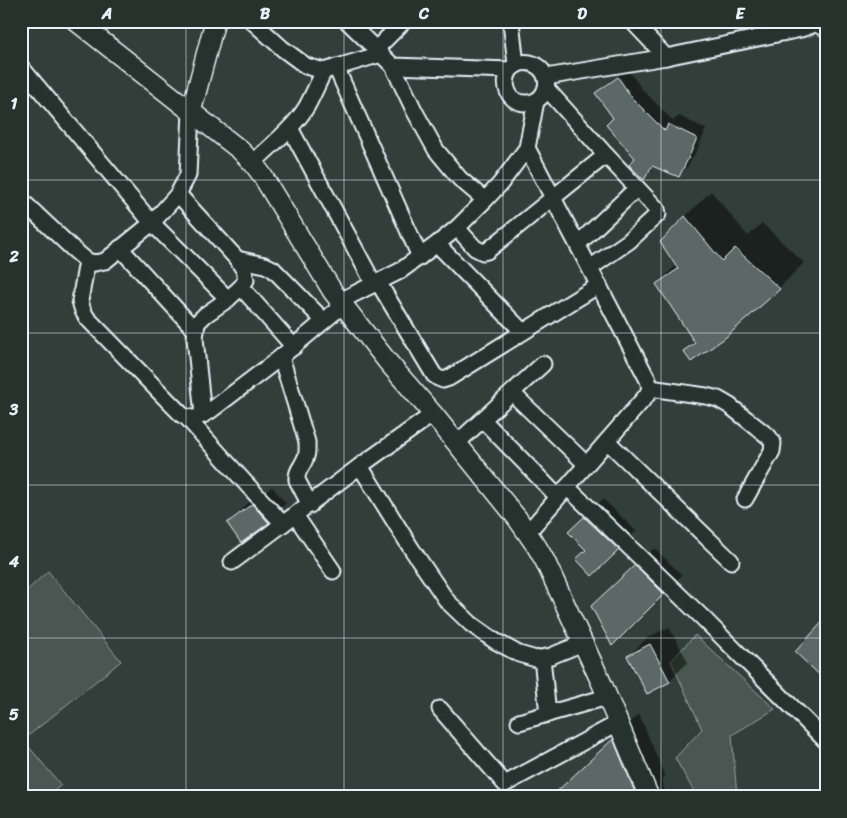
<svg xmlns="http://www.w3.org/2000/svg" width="847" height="818" viewBox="0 0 847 818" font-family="Sriracha,sans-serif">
	<rect width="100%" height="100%" fill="#323e39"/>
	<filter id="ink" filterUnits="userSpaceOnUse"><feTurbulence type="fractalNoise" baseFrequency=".02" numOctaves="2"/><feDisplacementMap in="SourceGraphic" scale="10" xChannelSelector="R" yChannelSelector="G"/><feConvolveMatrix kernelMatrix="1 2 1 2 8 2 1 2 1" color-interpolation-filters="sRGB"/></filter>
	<g filter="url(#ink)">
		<g fill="#495651" stroke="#98a4a4">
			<path d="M 48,571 L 121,661 L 23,740 L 61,785 L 47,797 L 21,797 L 21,596 Z"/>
			<path d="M 695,635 L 775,709 L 732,735 L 737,797 L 697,797 L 675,758 L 702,729 L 671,661 Z"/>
		</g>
		<g fill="#0007">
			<path d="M 628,69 L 641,88 L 673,121 L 679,116 L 706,129 L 697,150 L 688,166 L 679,175 L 655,166 L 644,178 L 636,158 L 614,118 L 597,93 L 606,84 Z"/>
			<path d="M 711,191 L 748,236 L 762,223 L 804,263 L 779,288 L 685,351 L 695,340 L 657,284 L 676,265 L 685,217 Z"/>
			<path d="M 272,487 L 286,503 L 268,522 L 242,541 L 229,523 L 247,504 Z"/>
			<path d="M 603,499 L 636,531 L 618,549 L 587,550 L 570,532 Z"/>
			<path d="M 654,548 L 682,575 L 612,644 L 592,606 Z"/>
			<path d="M 669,627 L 688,662 L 669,681 L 629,656 L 647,638 Z"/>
			<path d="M 639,714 L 665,776 L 662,780 L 666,797 L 552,797 Z"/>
		</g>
		<g fill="#5c6865" stroke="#e8f1f8">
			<path d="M 618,77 L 632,98 L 665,131 L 668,124 L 697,138 L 688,159 L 679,177 L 652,166 L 644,180 L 629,165 L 635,158 L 606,125 L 613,118 L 595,93 Z"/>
			<path d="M 685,216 L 722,261 L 735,248 L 780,289 L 725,338 L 691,362 L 683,351 L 695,343 L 656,284 L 678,269 L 660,242 Z"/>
			<path d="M 252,504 L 269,523 L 241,543 L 227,523 Z"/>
			<path d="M 584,517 L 619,550 L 592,576 L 576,559 L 586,550 L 568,532 Z"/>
			<path d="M 635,565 L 664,594 L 612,646 L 591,606 Z"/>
			<path d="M 826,618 L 826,681 L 795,652 Z"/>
			<path d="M 650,644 L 670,682 L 647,694 L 627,656 Z"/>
			<path d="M 613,739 L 637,797 L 551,797 L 601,750 Z"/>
		</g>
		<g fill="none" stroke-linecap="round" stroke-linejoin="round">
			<g stroke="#e8f1f8" stroke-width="19">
				<g id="minor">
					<path d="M 252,21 L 283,49 L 306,66 L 324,71 L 381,54"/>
					<path d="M 347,21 L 393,66 L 510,70 C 529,49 559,76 541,97 C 537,101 533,103 527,103 C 509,104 501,85 510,70"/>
					<path d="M 511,21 L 516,65"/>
					<path d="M 632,21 L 666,57"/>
					<path d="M 376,49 L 404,21"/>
					<path d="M 393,66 L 415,112 L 436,150 L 460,179 L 485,200"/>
					<path d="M 21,67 L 152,223 L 228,299"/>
					<path d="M 336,67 L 420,257"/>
					<path d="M 546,77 L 666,57 L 801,29 L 810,26 L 818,21"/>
					<path d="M 546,88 L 606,155 L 657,209 L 658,214 L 629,241 L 590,268"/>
					<path d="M 290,128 L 374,284"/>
					<path d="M 527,148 L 648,380 L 650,388 L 647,395 L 528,532"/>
					<path d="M 253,163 C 271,145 294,128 307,106 C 313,95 318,83 324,71"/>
					<path d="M 178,194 L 237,259 L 244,270 L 246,280 L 241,287 L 228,299 L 205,315 L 197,323 L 195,338 L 203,415"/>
					<path d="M 21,200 L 73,249 L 87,261 L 95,263 L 105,261 L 152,223 L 178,194 L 188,175 L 191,112"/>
					<path d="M 457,228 L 475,248 L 483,252 L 487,251 L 606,155"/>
					<path d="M 437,244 L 522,331"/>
					<path d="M 578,244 L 637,188"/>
					<path d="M 120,248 L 196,331"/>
					<path d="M 237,259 L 265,265 L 273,269 L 324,321"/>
					<path d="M 87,261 L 80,301 L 83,311 L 87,318 L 182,415 C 194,421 199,417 210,411 L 281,357 L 343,305"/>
					<path d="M 378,282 L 434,375 L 438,378 L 443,380 L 449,378 L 599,285"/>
					<path d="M 241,287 L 294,347"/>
					<path d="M 340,301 L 400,271 L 437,244 L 457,228 L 485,200 L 500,184 L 527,148 L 536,101"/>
					<path d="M 281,357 L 307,442 C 307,448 308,454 305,459 C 302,467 296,471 297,480 L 310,505"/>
					<path d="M 650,388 L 706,396 L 718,399 L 730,406 L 769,437 L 773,443 L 772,451 L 745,499"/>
					<path d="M 512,393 L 586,464"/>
					<path d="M 188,419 L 241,478 L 283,524"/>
					<path d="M 483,420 L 558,497"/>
					<path d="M 607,441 L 731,561"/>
					<path d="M 457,443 L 543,364"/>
					<path d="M 360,466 L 411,548 L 447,601 L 471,624 L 495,641 L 519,654 L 536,659 L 551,656 L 583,643"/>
					<path d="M 567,487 L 704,619 L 826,741"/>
					<path d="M 295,515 L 333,571"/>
					<path d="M 232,562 L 360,466 L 433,414"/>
					<path d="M 542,658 L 548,714"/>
					<path d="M 440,709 L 505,784 L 618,723"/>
					<path d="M 519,722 L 607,697"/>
				</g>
			</g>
			<g stroke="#e8f1f8" stroke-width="22">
				<g id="tertiary">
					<path d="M 76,21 L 240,150 L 253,163 L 262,175 L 333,292 L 340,301 L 387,361 L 433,414 L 517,518 L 537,547 L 545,561 L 602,684 L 649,797"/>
					<path d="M 815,21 L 826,27"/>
					<path d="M 191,112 L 215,21"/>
				</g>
			</g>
			<use href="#minor" stroke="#26332d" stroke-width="15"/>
			<use href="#tertiary" stroke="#26332d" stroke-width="19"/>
		</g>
	</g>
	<path fill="none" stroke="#e8f1f8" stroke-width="1" stroke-opacity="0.55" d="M 186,21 L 186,797M 344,21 L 344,797M 503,21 L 503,797M 661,21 L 661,797M 21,180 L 826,180M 21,333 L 826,333M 21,485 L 826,485M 21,638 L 826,638"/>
	<rect width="847" height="818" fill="none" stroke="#26332d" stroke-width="55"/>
	<rect x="28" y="28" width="792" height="762" fill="none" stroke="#e8f1f8" stroke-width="2"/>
	<g font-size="16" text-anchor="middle" font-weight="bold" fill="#e8f1f8">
		<text x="107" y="19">A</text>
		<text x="265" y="19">B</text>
		<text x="424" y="19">C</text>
		<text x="582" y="19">D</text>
		<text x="740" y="19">E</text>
		<text x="14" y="109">1</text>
		<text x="14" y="262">2</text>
		<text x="14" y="415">3</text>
		<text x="14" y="567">4</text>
		<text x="14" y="720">5</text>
	</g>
</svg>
